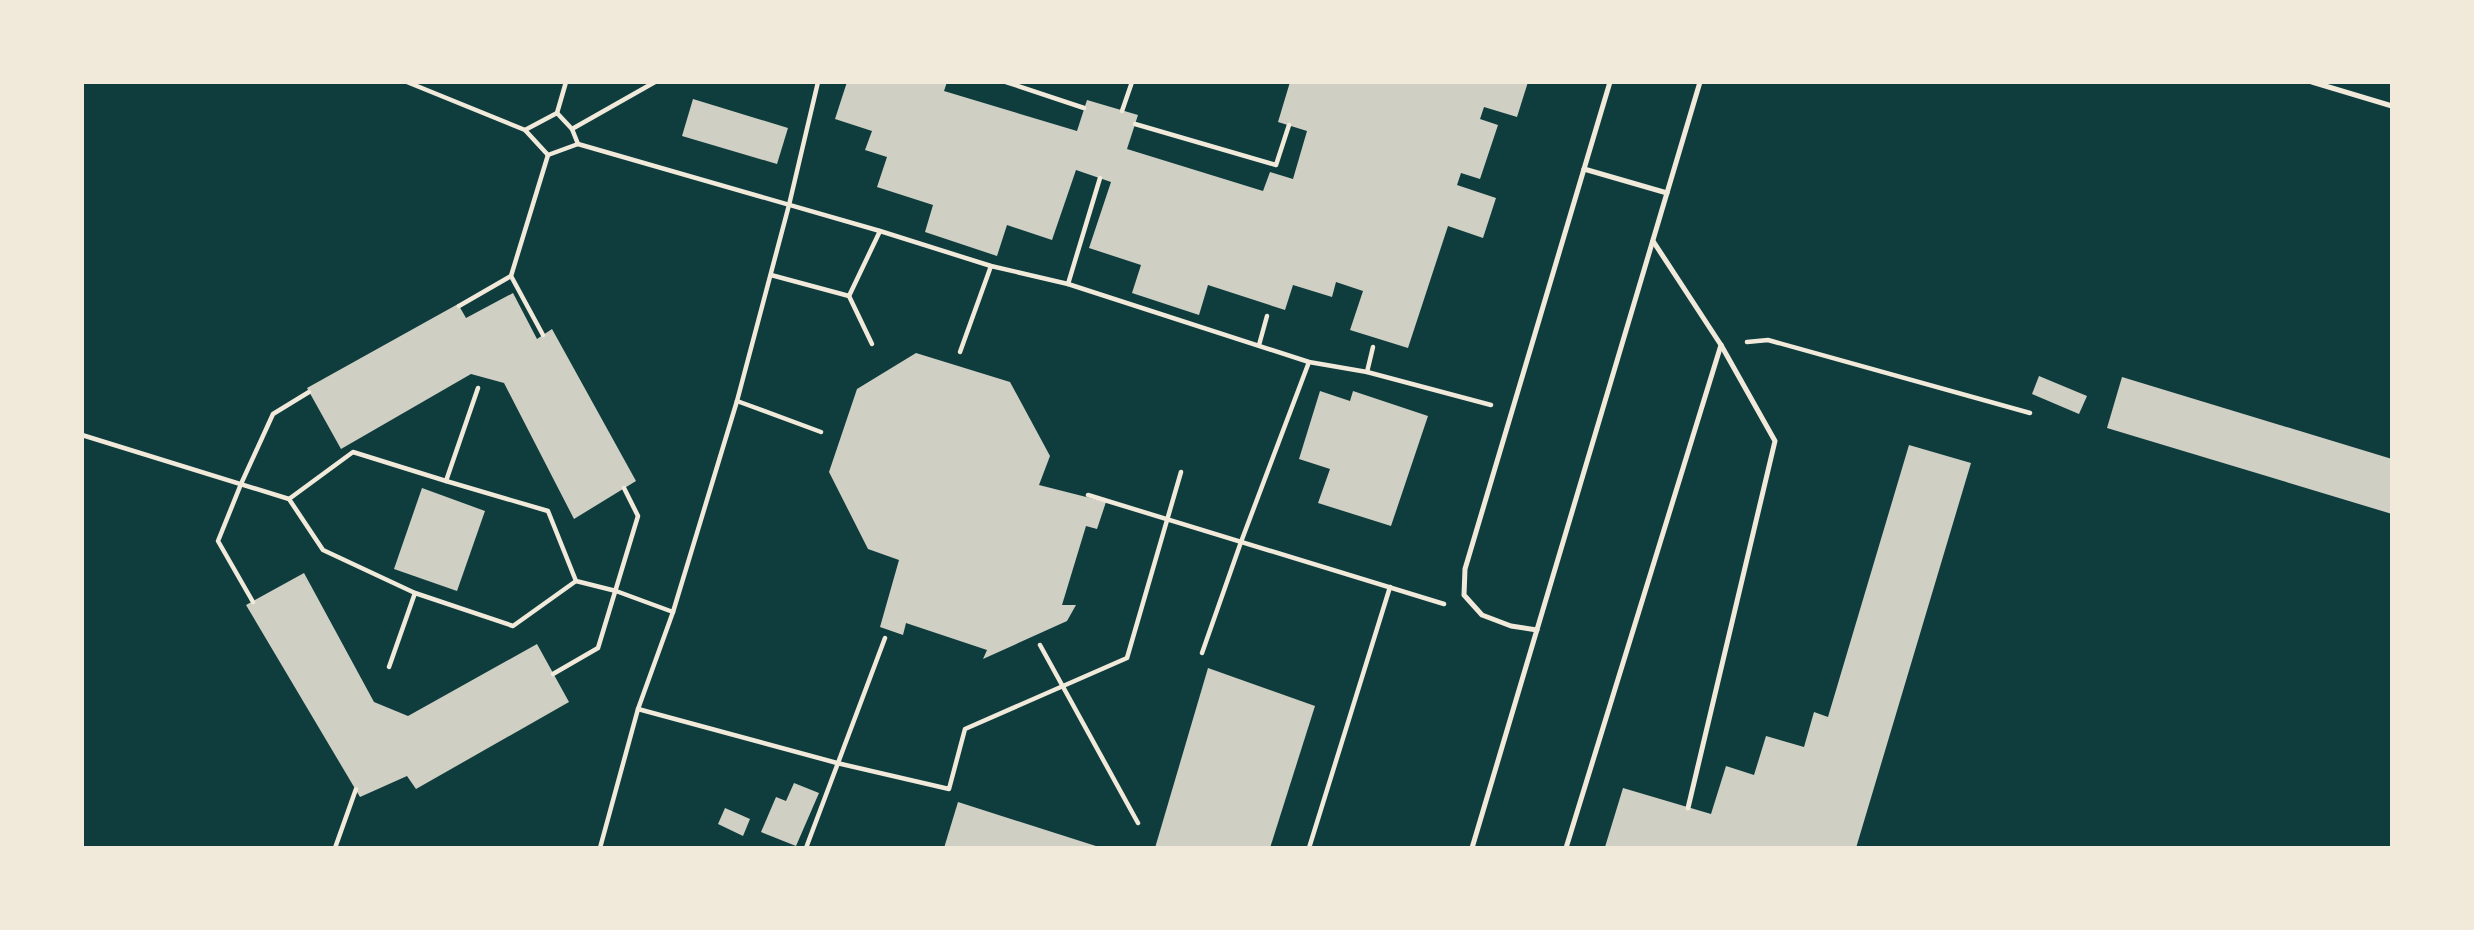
<svg xmlns="http://www.w3.org/2000/svg" width="2474" height="930" viewBox="0 0 2474 930" font-family="Signika,sans-serif">
	<rect width="100%" height="100%" fill="#0f3d3e"/>
	<g fill="#cfcfc3">
		<path d="M 847,82 L 947,82 L 944,91 L 1077,131 L 1087,100 L 1138,115 L 1127,149 L 1263,191 L 1270,172 L 1293,179 L 1307,131 L 1278,122 L 1290,82 L 1528,82 L 1517,117 L 1484,107 L 1480,119 L 1498,125 L 1480,179 L 1461,173 L 1457,185 L 1496,198 L 1483,238 L 1448,226 L 1408,348 L 1350,330 L 1363,291 L 1336,282 L 1332,297 L 1293,285 L 1285,310 L 1208,285 L 1199,315 L 1132,293 L 1141,265 L 1089,248 L 1111,182 L 1076,170 L 1052,240 L 1007,225 L 997,256 L 925,232 L 933,205 L 877,187 L 887,157 L 865,150 L 872,131 L 835,119 Z"/>
		<path d="M 693,99 L 788,128 L 777,164 L 682,136 Z"/>
		<path d="M 513,293 L 537,339 L 552,329 L 636,481 L 574,519 L 504,383 L 471,374 L 341,449 L 307,388 L 458,304 L 466,318 Z"/>
		<path d="M 916,353 L 1010,382 L 1050,456 L 1039,485 L 1106,502 L 1097,529 L 1086,526 L 1062,605 L 1076,605 L 1067,621 L 983,659 L 987,650 L 906,623 L 903,635 L 880,627 L 899,560 L 868,549 L 829,472 L 857,389 Z"/>
		<path d="M 2039,376 L 2087,396 L 2079,414 L 2032,394 Z"/>
		<path d="M 2122,377 L 2392,459 L 2392,514 L 2107,428 Z"/>
		<path d="M 1320,391 L 1350,401 L 1353,391 L 1428,416 L 1391,526 L 1318,503 L 1330,469 L 1299,459 Z"/>
		<path d="M 1909,445 L 1971,463 L 1856,848 L 1605,847 L 1623,788 L 1711,814 L 1726,766 L 1754,775 L 1766,736 L 1804,747 L 1814,712 L 1828,717 Z"/>
		<path d="M 422,488 L 485,511 L 457,591 L 394,569 Z"/>
		<path d="M 304,573 L 374,702 L 408,716 L 537,644 L 569,702 L 416,789 L 407,776 L 360,797 L 246,605 Z"/>
		<path d="M 1208,668 L 1315,706 L 1270,848 L 1155,848 Z"/>
		<path d="M 794,783 L 819,793 L 796,846 L 761,832 L 776,797 L 786,801 Z"/>
		<path d="M 958,802 L 1099,847 L 1099,848 L 944,848 Z"/>
		<path d="M 725,808 L 750,819 L 743,836 L 718,824 Z"/>
	</g>
	<g fill="none" stroke-linecap="round" stroke-linejoin="round">
		<g stroke="#f1e9da" stroke-width="4.5">
			<path d="M 407,82 L 525,130 L 548,155 L 578,144 L 880,231 L 991,266 L 1068,284 L 1309,362 L 1367,372 L 1491,405"/>
			<path d="M 1006,82 L 1084,108"/>
			<path d="M 1122,111 L 1132,82"/>
			<path d="M 557,113 L 572,129 L 578,144"/>
			<path d="M 1135,124 L 1276,165 L 1289,125"/>
			<path d="M 572,129 L 655,82"/>
			<path d="M 525,130 L 557,113 L 566,82"/>
			<path d="M 771,275 L 849,296 L 880,231"/>
			<path d="M 1068,284 L 1100,178"/>
			<path d="M 849,296 L 872,344"/>
			<path d="M 459,306 L 511,276"/>
			<path d="M 543,335 L 511,276 L 548,155"/>
			<path d="M 1747,342 L 1768,340 L 2030,413"/>
			<path d="M 1259,345 L 1267,316"/>
			<path d="M 960,352 L 991,266"/>
			<path d="M 1367,372 L 1373,347"/>
			<path d="M 478,388 L 446,481 L 548,511 L 576,581 L 616,591 L 673,612"/>
			<path d="M 737,401 L 821,432"/>
			<path d="M 82,435 L 289,499 L 323,550 L 415,593 L 513,626 L 576,581"/>
			<path d="M 1088,495 L 1444,604"/>
			<path d="M 289,499 L 353,452 L 446,481"/>
			<path d="M 253,602 L 218,541 L 241,484 L 273,414 L 309,392"/>
			<path d="M 1040,645 L 1138,823"/>
			<path d="M 1202,653 L 1241,542 L 1309,362"/>
			<path d="M 389,667 L 415,593"/>
			<path d="M 553,674 L 598,648 L 638,516 L 624,488"/>
			<path d="M 638,709 L 837,763 L 949,789 L 965,729 L 1127,658 L 1181,472"/>
			<path d="M 335,848 L 356,789"/>
			<path d="M 600,848 L 638,709 L 673,612 L 737,401 L 789,205 L 818,82"/>
			<path d="M 806,848 L 885,638"/>
			<path d="M 1309,848 L 1390,587"/>
		</g>
		<g stroke="#f1e9da" stroke-width="5">
			<path d="M 1610,82 L 1584,169 L 1667,193"/>
			<path d="M 2312,82 L 2392,106"/>
			<path d="M 1653,241 L 1721,345 L 1775,441 L 1688,808"/>
			<path d="M 1537,630 L 1511,626 L 1482,615 L 1464,595 L 1465,569 L 1584,169"/>
			<path d="M 1472,848 L 1700,82"/>
			<path d="M 1566,848 L 1721,345"/>
		</g>
	</g>
	<rect width="2474" height="930" fill="none" stroke="#f1e9da" stroke-width="168"/>
</svg>
